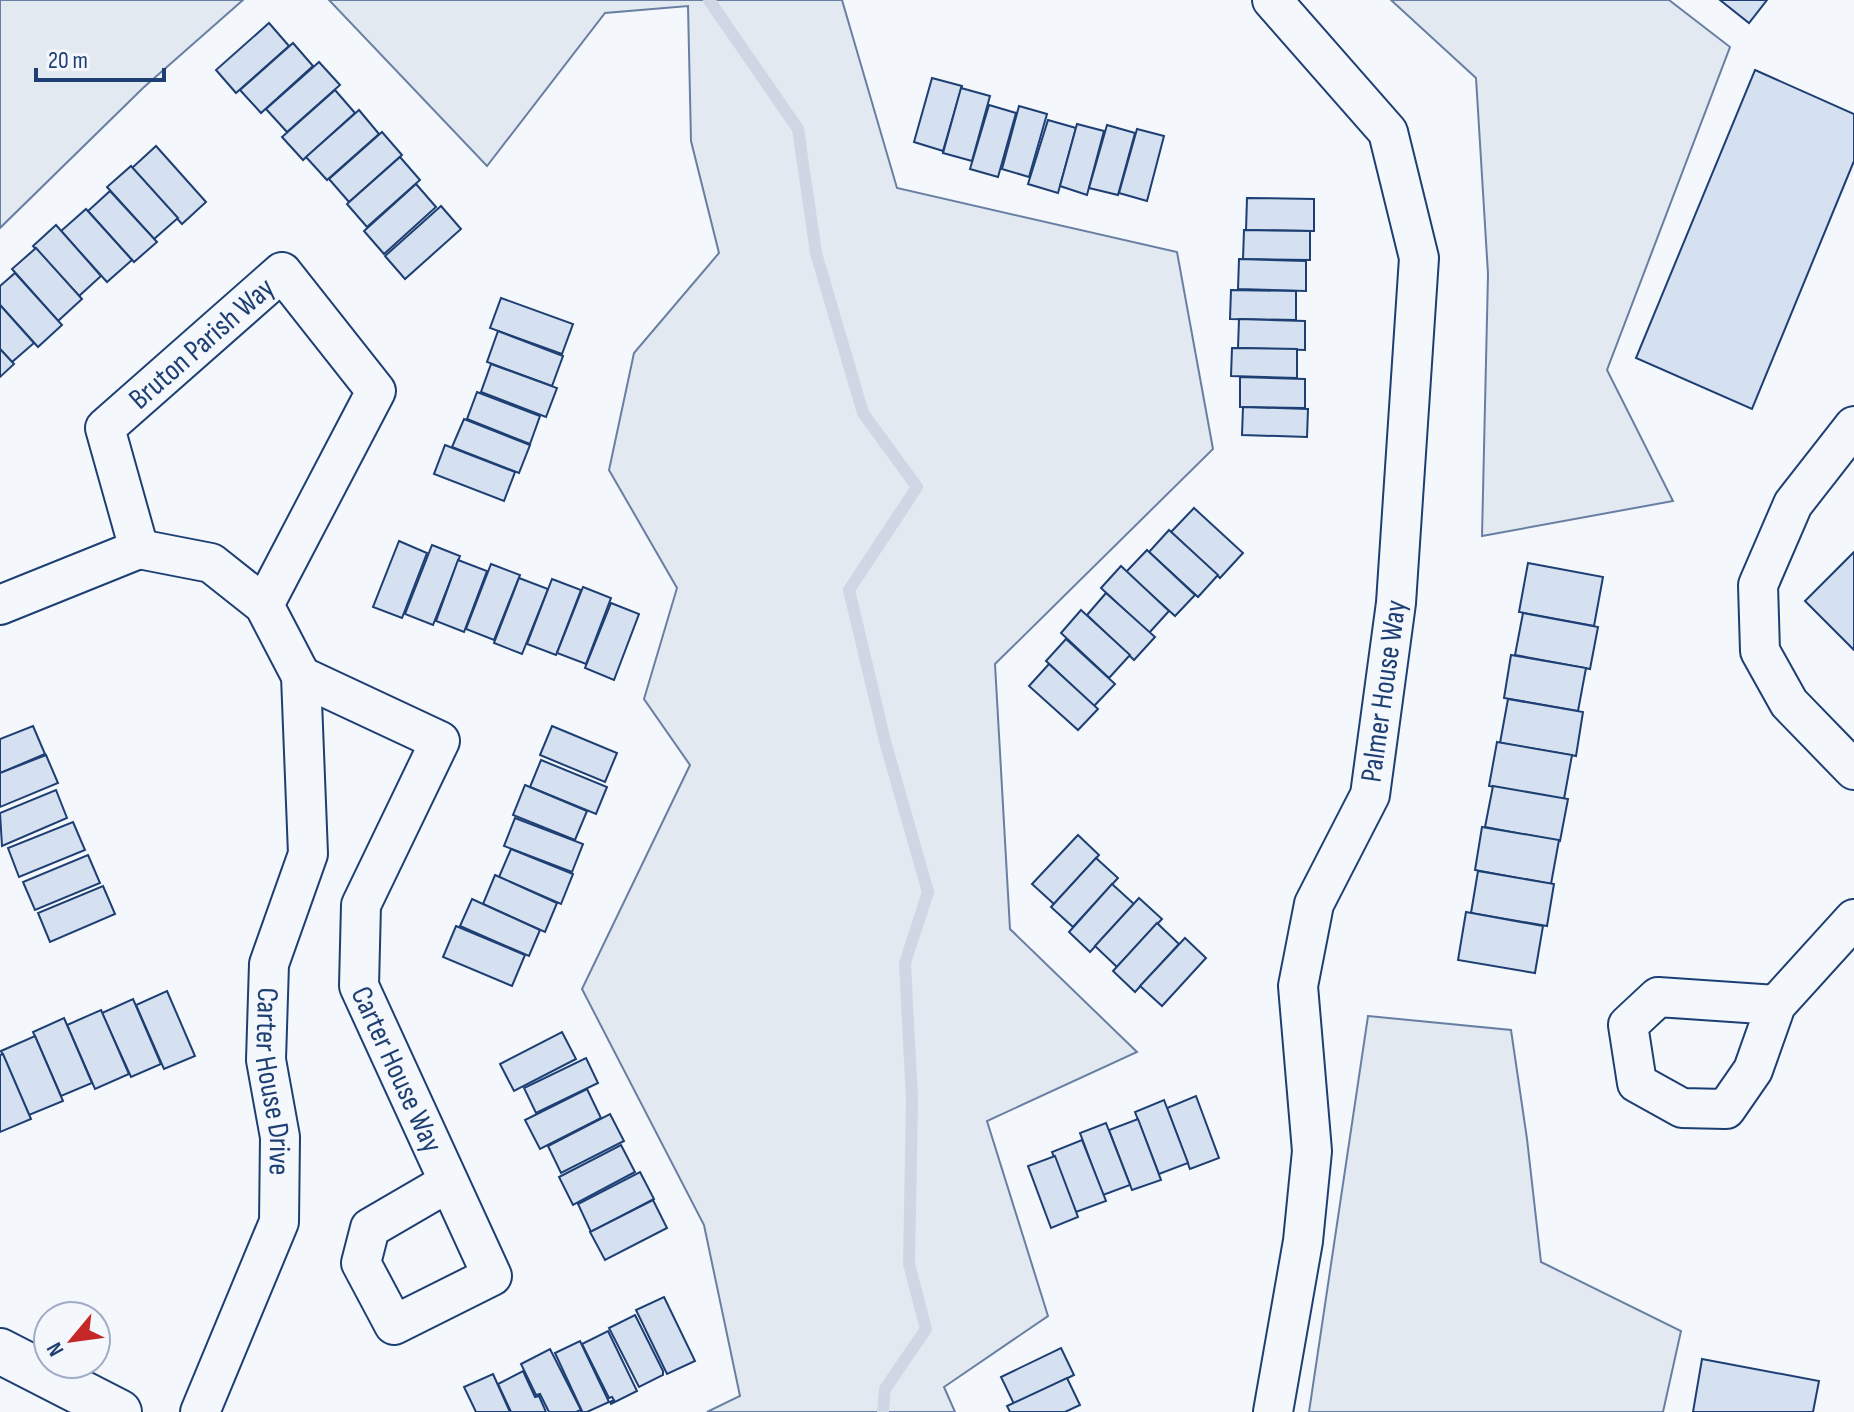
<svg xmlns="http://www.w3.org/2000/svg" width="1854" height="1412" viewBox="0 0 1854 1412" font-family="'Sofia Sans Condensed',sans-serif">
	<rect width="100%" height="100%" fill="#f4f7fb"/>
	<g fill="#e3e9f0" stroke="#687fa3" stroke-width="2">
		<path d="M 0,0 L 243,0 L 143,88 L 0,228 Z"/>
		<path d="M 329,0 L 842,0 L 897,188 L 1177,252 L 1213,449 L 995,664 L 1010,929 L 1137,1052 L 987,1121 L 1048,1316 L 944,1387 L 955,1412 L 707,1412 L 740,1396 L 704,1225 L 582,989 L 690,765 L 644,699 L 677,588 L 609,470 L 634,353 L 719,253 L 691,141 L 688,6 L 605,13 L 487,166 Z"/>
		<path d="M 1391,0 L 1669,0 L 1730,47 L 1607,370 L 1673,501 L 1482,536 L 1488,274 L 1476,78 Z"/>
		<path d="M 1368,1016 L 1511,1030 L 1527,1139 L 1541,1262 L 1681,1331 L 1663,1412 L 1309,1412 Z"/>
	</g>
	<g fill="none" stroke-linecap="round" stroke-linejoin="round">
		<path stroke="#cfd7e4" stroke-width="12" d="M 709,0 L 798,129 L 816,253 L 863,413 L 917,487 L 849,590 L 885,741 L 928,892 L 905,963 L 912,1100 L 909,1264 L 926,1329 L 885,1389 L 883,1412"/>
	</g>
	<g fill="#d5e0f0" stroke="#1d3f73" stroke-width="2">
		<path d="M 1720,0 L 1767,0 L 1749,23 Z"/>
		<path d="M 269,23 L 289,46 L 236,93 L 216,70 Z"/>
		<path d="M 293,43 L 313,66 L 261,113 L 240,90 Z"/>
		<path d="M 319,62 L 340,85 L 287,132 L 266,109 Z"/>
		<path d="M 1755,70 L 1854,114 L 1854,161 L 1752,409 L 1636,358 Z"/>
		<path d="M 932,78 L 962,86 L 943,151 L 914,142 Z"/>
		<path d="M 961,88 L 990,96 L 972,161 L 943,153 Z"/>
		<path d="M 335,90 L 355,113 L 303,160 L 282,137 Z"/>
		<path d="M 989,105 L 1016,113 L 998,177 L 970,169 Z"/>
		<path d="M 1019,106 L 1047,114 L 1029,177 L 1002,169 Z"/>
		<path d="M 359,110 L 379,134 L 327,180 L 306,157 Z"/>
		<path d="M 1048,120 L 1076,128 L 1058,193 L 1028,184 Z"/>
		<path d="M 1077,124 L 1104,131 L 1087,195 L 1060,186 Z"/>
		<path d="M 1107,125 L 1135,133 L 1118,195 L 1089,188 Z"/>
		<path d="M 1137,129 L 1164,136 L 1147,201 L 1119,193 Z"/>
		<path d="M 382,132 L 402,155 L 349,202 L 329,179 Z"/>
		<path d="M 156,146 L 206,202 L 182,224 L 132,168 Z"/>
		<path d="M 400,157 L 420,180 L 367,227 L 347,204 Z"/>
		<path d="M 131,166 L 178,218 L 154,239 L 107,187 Z"/>
		<path d="M 416,184 L 436,207 L 384,254 L 364,231 Z"/>
		<path d="M 110,191 L 157,242 L 134,262 L 88,211 Z"/>
		<path d="M 1247,198 L 1314,199 L 1314,231 L 1246,230 Z"/>
		<path d="M 441,206 L 461,229 L 405,279 L 385,256 Z"/>
		<path d="M 86,209 L 132,260 L 107,282 L 61,231 Z"/>
		<path d="M 56,225 L 101,276 L 79,296 L 33,246 Z"/>
		<path d="M 1244,230 L 1310,231 L 1310,260 L 1243,259 Z"/>
		<path d="M 36,248 L 82,299 L 58,321 L 12,269 Z"/>
		<path d="M 1239,259 L 1306,261 L 1306,291 L 1238,289 Z"/>
		<path d="M 15,273 L 62,325 L 38,347 L 0,305 L 0,286 Z"/>
		<path d="M 1231,290 L 1296,291 L 1296,320 L 1230,319 Z"/>
		<path d="M 501,298 L 573,324 L 562,354 L 490,328 Z"/>
		<path d="M 0,305 L 34,343 L 12,362 L 0,349 Z"/>
		<path d="M 1239,319 L 1305,321 L 1305,350 L 1238,348 Z"/>
		<path d="M 498,331 L 563,356 L 552,386 L 487,362 Z"/>
		<path d="M 1232,348 L 1297,349 L 1297,378 L 1231,376 Z"/>
		<path d="M 0,349 L 14,364 L 0,377 Z"/>
		<path d="M 491,364 L 557,388 L 546,417 L 481,392 Z"/>
		<path d="M 1240,377 L 1305,379 L 1305,408 L 1240,407 Z"/>
		<path d="M 477,392 L 540,416 L 530,444 L 467,419 Z"/>
		<path d="M 1243,407 L 1308,409 L 1307,437 L 1242,435 Z"/>
		<path d="M 464,419 L 530,445 L 519,473 L 452,447 Z"/>
		<path d="M 445,445 L 515,472 L 504,501 L 434,474 Z"/>
		<path d="M 1194,508 L 1243,553 L 1220,578 L 1171,532 Z"/>
		<path d="M 1169,530 L 1218,575 L 1198,597 L 1149,552 Z"/>
		<path d="M 399,541 L 427,553 L 402,618 L 373,607 Z"/>
		<path d="M 432,545 L 460,556 L 433,625 L 405,614 Z"/>
		<path d="M 1147,550 L 1195,595 L 1175,616 L 1126,572 Z"/>
		<path d="M 1854,552 L 1854,650 L 1805,601 Z"/>
		<path d="M 458,560 L 487,571 L 464,632 L 436,621 Z"/>
		<path d="M 1528,563 L 1603,577 L 1594,626 L 1519,612 Z"/>
		<path d="M 491,564 L 520,575 L 494,640 L 466,629 Z"/>
		<path d="M 1121,566 L 1169,611 L 1149,633 L 1101,588 Z"/>
		<path d="M 519,578 L 548,589 L 522,654 L 494,643 Z"/>
		<path d="M 552,579 L 581,590 L 556,655 L 527,644 Z"/>
		<path d="M 583,587 L 611,598 L 586,664 L 557,653 Z"/>
		<path d="M 1106,593 L 1155,637 L 1134,660 L 1087,615 Z"/>
		<path d="M 611,603 L 639,614 L 614,680 L 585,668 Z"/>
		<path d="M 1081,610 L 1130,655 L 1109,678 L 1061,633 Z"/>
		<path d="M 1523,613 L 1598,627 L 1590,669 L 1515,655 Z"/>
		<path d="M 1066,639 L 1115,684 L 1094,706 L 1046,661 Z"/>
		<path d="M 1511,655 L 1586,668 L 1578,711 L 1504,698 Z"/>
		<path d="M 1049,664 L 1098,709 L 1078,730 L 1029,686 Z"/>
		<path d="M 1508,699 L 1583,712 L 1576,756 L 1500,743 Z"/>
		<path d="M 33,726 L 45,754 L 0,773 L 0,739 Z"/>
		<path d="M 552,726 L 617,753 L 605,782 L 540,755 Z"/>
		<path d="M 1497,742 L 1572,755 L 1564,799 L 1489,786 Z"/>
		<path d="M 46,755 L 58,783 L 0,807 L 0,773 Z"/>
		<path d="M 541,760 L 607,787 L 596,814 L 530,787 Z"/>
		<path d="M 525,785 L 587,811 L 575,840 L 513,815 Z"/>
		<path d="M 1493,786 L 1568,799 L 1560,841 L 1485,827 Z"/>
		<path d="M 56,790 L 67,818 L 2,846 L 0,813 Z"/>
		<path d="M 515,818 L 583,844 L 572,872 L 504,846 Z"/>
		<path d="M 73,822 L 85,850 L 19,877 L 8,848 Z"/>
		<path d="M 1482,827 L 1559,840 L 1551,884 L 1475,870 Z"/>
		<path d="M 1078,835 L 1099,855 L 1054,904 L 1032,884 Z"/>
		<path d="M 511,849 L 573,874 L 561,904 L 499,877 Z"/>
		<path d="M 88,855 L 100,883 L 35,910 L 23,882 Z"/>
		<path d="M 1096,858 L 1118,878 L 1073,927 L 1051,907 Z"/>
		<path d="M 1478,871 L 1554,884 L 1547,926 L 1471,913 Z"/>
		<path d="M 495,875 L 557,903 L 545,932 L 483,904 Z"/>
		<path d="M 1112,884 L 1134,904 L 1090,952 L 1069,932 Z"/>
		<path d="M 103,886 L 115,914 L 50,942 L 38,913 Z"/>
		<path d="M 1139,898 L 1162,919 L 1117,967 L 1095,946 Z"/>
		<path d="M 472,899 L 540,930 L 529,956 L 460,926 Z"/>
		<path d="M 1466,912 L 1543,926 L 1535,973 L 1458,960 Z"/>
		<path d="M 1157,923 L 1179,944 L 1135,992 L 1113,971 Z"/>
		<path d="M 456,926 L 525,955 L 512,986 L 443,957 Z"/>
		<path d="M 1185,938 L 1206,958 L 1162,1006 L 1140,986 Z"/>
		<path d="M 167,991 L 195,1056 L 164,1069 L 136,1005 Z"/>
		<path d="M 133,999 L 161,1064 L 131,1077 L 102,1013 Z"/>
		<path d="M 101,1010 L 129,1074 L 95,1089 L 67,1025 Z"/>
		<path d="M 64,1018 L 92,1083 L 61,1096 L 33,1032 Z"/>
		<path d="M 562,1032 L 576,1059 L 514,1091 L 500,1064 Z"/>
		<path d="M 35,1036 L 63,1101 L 29,1115 L 1,1051 Z"/>
		<path d="M 3,1054 L 31,1119 L 0,1132 L 0,1055 Z"/>
		<path d="M 586,1058 L 598,1083 L 536,1113 L 524,1088 Z"/>
		<path d="M 587,1089 L 601,1118 L 540,1149 L 525,1120 Z"/>
		<path d="M 1196,1096 L 1219,1158 L 1190,1169 L 1167,1108 Z"/>
		<path d="M 1164,1100 L 1188,1163 L 1159,1174 L 1135,1112 Z"/>
		<path d="M 610,1114 L 624,1141 L 561,1173 L 548,1146 Z"/>
		<path d="M 1138,1119 L 1161,1180 L 1132,1190 L 1109,1130 Z"/>
		<path d="M 1106,1123 L 1130,1185 L 1103,1195 L 1080,1133 Z"/>
		<path d="M 1082,1140 L 1106,1201 L 1076,1212 L 1052,1152 Z"/>
		<path d="M 621,1145 L 635,1172 L 573,1205 L 559,1177 Z"/>
		<path d="M 1055,1156 L 1078,1217 L 1051,1228 L 1028,1166 Z"/>
		<path d="M 640,1172 L 654,1199 L 591,1232 L 578,1204 Z"/>
		<path d="M 653,1200 L 667,1228 L 605,1260 L 590,1232 Z"/>
		<path d="M 664,1297 L 695,1361 L 667,1374 L 636,1310 Z"/>
		<path d="M 635,1315 L 663,1371 L 663,1375 L 639,1387 L 609,1328 Z"/>
		<path d="M 608,1331 L 637,1391 L 611,1404 L 610,1402 L 614,1400 L 612,1397 L 609,1398 L 582,1344 Z"/>
		<path d="M 580,1341 L 609,1402 L 587,1412 L 580,1412 L 582,1411 L 555,1353 Z"/>
		<path d="M 1061,1348 L 1074,1375 L 1014,1404 L 1001,1377 Z"/>
		<path d="M 550,1349 L 581,1410 L 576,1412 L 549,1412 L 540,1394 L 536,1395 L 521,1364 Z"/>
		<path d="M 1702,1359 L 1819,1381 L 1813,1412 L 1693,1412 Z"/>
		<path d="M 523,1371 L 535,1397 L 539,1396 L 546,1412 L 511,1412 L 498,1384 Z"/>
		<path d="M 493,1374 L 510,1412 L 476,1412 L 464,1387 Z"/>
		<path d="M 1067,1378 L 1080,1405 L 1065,1412 L 1010,1412 L 1007,1406 Z"/>
	</g>
	<g fill="none" stroke-linecap="round" stroke-linejoin="round">
		<g stroke="#1d3f73" stroke-width="42">
			<g id="minor">
				<path d="M 1272,0 L 1388,132 L 1419,258 L 1396,603 L 1370,795 L 1314,904 L 1298,986 L 1312,1151 L 1303,1241 L 1273,1412"/>
				<path d="M 1854,426 L 1793,504 L 1758,585 L 1760,651 L 1789,703 L 1854,770"/>
				<path id="s1" d="M 139,549 L 211,563 L 264,605 L 301,676 L 308,854 L 269,964 L 266,1060 L 280,1137 L 279,1222 L 200,1412"/>
				<path id="s2" d="M 0,605 L 139,549 L 105,428 L 282,272 L 376,391 L 264,605"/>
				<path id="s3" d="M 301,676 L 440,741 L 361,905 L 359,986 L 492,1276 L 394,1325 L 361,1263 L 370,1228 L 449,1182"/>
				<path d="M 1776,1005 L 1658,997 L 1628,1025 L 1637,1083 L 1682,1108 L 1726,1109 L 1753,1070 L 1776,1005 L 1854,919"/>
			</g>
		</g>
		<g stroke="#1d3f73" stroke-width="48">
			<path id="tertiary" d="M 0,1351 L 119,1412"/>
		</g>
		<use href="#minor" stroke="#f4f7fb" stroke-width="38"/>
		<use href="#tertiary" stroke="#f4f7fb" stroke-width="44"/>
	</g>
	<g text-anchor="middle" stroke-width="6" stroke-linejoin="round" paint-order="stroke">
		<g font-size="30" fill="#1d3f73" stroke="#f4f7fb">
			<text dy="10" stroke="none"><textPath href="#s2" startOffset="404">Bruton Parish Way</textPath></text>
			<text transform="translate(1383 691) rotate(-82)" y="10">Palmer House Way</text>
			<text dy="10" stroke="none"><textPath href="#s3" startOffset="508">Carter House Way</textPath></text>
			<text dy="10" stroke="none"><textPath href="#s1" startOffset="634">Carter House Drive</textPath></text>
		</g>
	</g>
	<g transform="translate(72 1340) rotate(241)"><circle r="38" fill="#f4f7fb" stroke="#9eadc5" stroke-width="2"/>
	<path d="M0-6L14 30L0 20L-14 30Z" fill="#c62828"/>
	<text y="-12" font-size="22" font-weight="bold" text-anchor="middle" fill="#1d3f73">N</text>
	</g>
	<path d="M36 68v12h128v-12" fill="none" stroke="#1d3f73" stroke-width="4"/>
	<text x="48" y="68" font-size="24" fill="#1d3f73" stroke="#f4f7fb" stroke-width="6" paint-order="stroke">20 m</text>
</svg>
